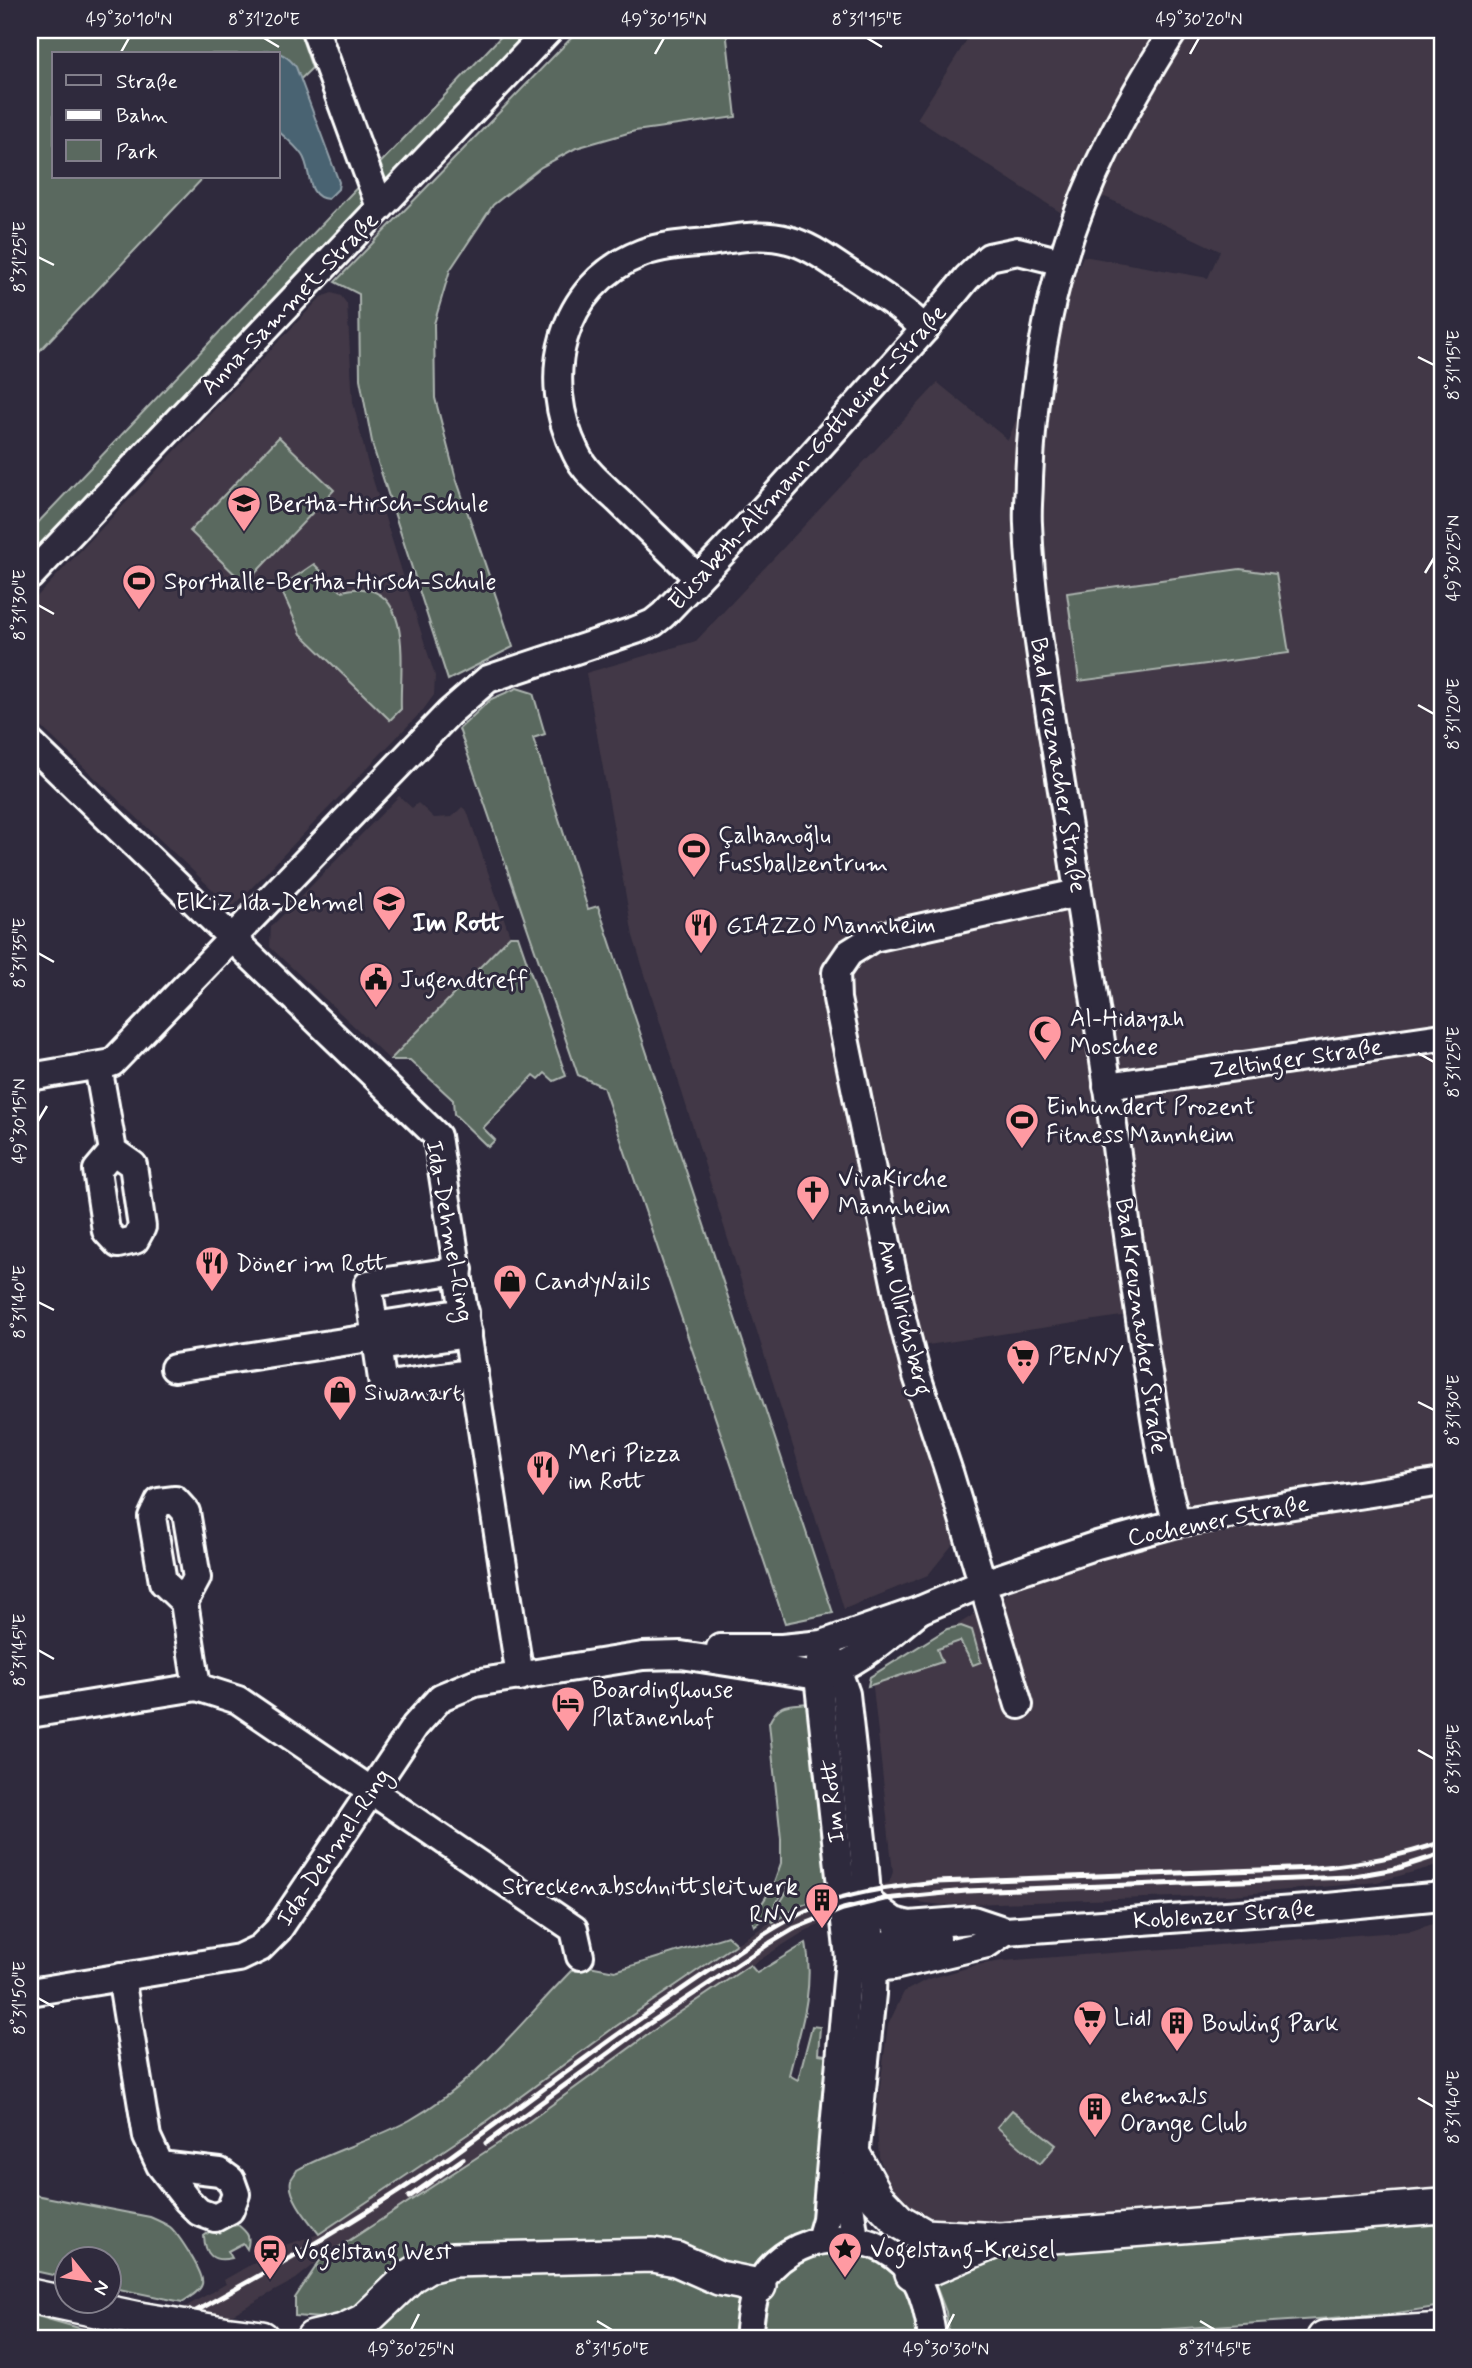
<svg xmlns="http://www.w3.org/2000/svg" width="1472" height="2368" viewBox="0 0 1472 2368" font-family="Mynerve,sans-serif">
	<rect width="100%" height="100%" fill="#2f2a3d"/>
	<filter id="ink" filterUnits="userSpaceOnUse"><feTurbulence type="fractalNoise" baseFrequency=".0143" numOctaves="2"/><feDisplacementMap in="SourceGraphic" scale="14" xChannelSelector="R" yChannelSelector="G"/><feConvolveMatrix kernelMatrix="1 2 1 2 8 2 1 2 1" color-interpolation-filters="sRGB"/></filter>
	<g filter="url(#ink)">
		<g fill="#423946">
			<path d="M 973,30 L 1442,30 L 1442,1864 L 1377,1882 L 1232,1895 L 942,1905 L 893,1899 L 829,1921 L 807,1930 L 778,1948 L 664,2023 L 502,2141 L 321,2259 L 296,2279 L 190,2338 L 130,2338 L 226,2284 L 224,2280 L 285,2245 L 319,2234 L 401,2180 L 612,2029 L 736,1944 L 777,1918 L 824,1897 L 889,1883 L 893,1872 L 872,1678 L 1023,1584 L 1175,1533 L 1128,1315 L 921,1346 L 957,1539 L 928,1575 L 844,1609 L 633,936 L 586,673 L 696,641 L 938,383 L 1008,440 L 1083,256 L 1208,278 L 1220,251 L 1105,197 L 1060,212 L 917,119 Z"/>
			<path d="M 332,293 L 341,296 L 347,304 L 353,402 L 367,461 L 435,676 L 434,695 L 423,710 L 232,908 L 30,716 L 30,604 L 321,297 Z"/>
			<path d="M 399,796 L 412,808 L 418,803 L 434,818 L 452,817 L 462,807 L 467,811 L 510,936 L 390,1060 L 270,947 L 271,927 Z"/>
			<path d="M 1442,1921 L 1442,2188 L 971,2224 L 930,2220 L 893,2193 L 879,2157 L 876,2118 L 888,2025 L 904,1992 L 926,1980 L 977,1965 L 1002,1961 L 1411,1931 Z"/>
		</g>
		<g fill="#5a695f" stroke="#acb4af" stroke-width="2">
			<path d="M 30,30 L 299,30 L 312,68 L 278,101 L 278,54 L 54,54 L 54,177 L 204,177 L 30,361 Z"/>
			<path d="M 507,30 L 536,30 L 30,562 L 30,531 Z"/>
			<path d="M 579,30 L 726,30 L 736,117 L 635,131 L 576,148 L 541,167 L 493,205 L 450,270 L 434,324 L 435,398 L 455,475 L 513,647 L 448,680 L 373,447 L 360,379 L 359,294 L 335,282 Z"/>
			<path d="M 279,437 L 334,490 L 245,584 L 190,531 Z"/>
			<path d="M 314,564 L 341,591 C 348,590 356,588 363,589 C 414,594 399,674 401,709 L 390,720 L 301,634 L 280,587 Z"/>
			<path d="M 1240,569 L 1276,574 L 1289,653 L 1079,681 L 1067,593 Z"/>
			<path d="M 517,688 L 533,693 L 545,734 L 533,738 L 588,909 L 598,906 L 833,1613 L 785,1623 L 603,1087 L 578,1075 L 459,729 L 491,699 Z"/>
			<path d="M 510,936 L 518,936 L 566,1076 L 554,1081 L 545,1073 L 539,1079 L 534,1075 L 483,1128 L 495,1140 L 488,1147 L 454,1114 L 453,1100 L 410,1060 L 390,1060 Z"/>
			<path d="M 961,1626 L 972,1630 L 981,1662 L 973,1665 L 960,1641 L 937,1649 L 942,1662 L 868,1686 L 870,1677 L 947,1629 Z"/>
			<path d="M 811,1703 L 832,1895 L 802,1905 L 773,1922 L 770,1919 L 788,1890 L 785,1883 L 782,1881 L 776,1890 L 782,1894 C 774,1907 767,1917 754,1926 L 752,1919 L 773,1886 L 781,1863 L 781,1839 L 769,1723 C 779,1701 789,1705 811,1703 Z"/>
			<path d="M 727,1936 L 736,1944 L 612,2029 L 486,2122 L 319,2234 C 310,2222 287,2196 291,2180 C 291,2179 297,2171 297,2170 C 333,2150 374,2140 410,2120 C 475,2084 521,2022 572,1970 L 584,1965 L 615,1971 Z"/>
			<path d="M 806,1943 C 815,1989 800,2031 789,2075 L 798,2080 L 812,2026 L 820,2027 L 818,2054 L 825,2055 L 829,2079 L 819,2217 C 802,2243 772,2261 744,2274 L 443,2250 L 356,2308 L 334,2319 L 295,2316 L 295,2298 L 321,2259 L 502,2141 L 664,2023 L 750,1965 L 757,1973 Z"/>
			<path d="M 1012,2110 L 1056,2145 L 1040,2164 L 997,2127 Z"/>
			<path d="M 30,2194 L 150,2217 C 157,2220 164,2223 170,2227 C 178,2234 205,2274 202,2284 C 200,2292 188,2298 182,2302 L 109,2287 L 108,2260 L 66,2260 L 66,2278 L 30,2270 Z"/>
			<path d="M 1442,2214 L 1442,2306 L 1391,2314 L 1040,2338 L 949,2338 L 946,2312 L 932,2276 L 986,2253 Z"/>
			<path d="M 238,2225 C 248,2233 251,2237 247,2249 L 243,2243 L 228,2251 L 232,2258 C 212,2263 205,2254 204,2236 L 213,2229 Z"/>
			<path d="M 826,2248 L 858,2250 L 883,2261 L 907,2285 L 923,2338 L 756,2338 L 769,2288 L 794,2262 Z"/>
			<path d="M 652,2265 L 739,2297 L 744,2304 L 738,2338 L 464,2338 L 377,2333 L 378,2319 L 450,2270 Z"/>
			<path d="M 30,2314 L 114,2338 L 30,2338 Z"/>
		</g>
		<path fill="#4a6372" stroke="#92a1aa" stroke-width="2" d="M 267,50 C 280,52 288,56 296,67 L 339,182 L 338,189 L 328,199 C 305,198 312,169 302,155 C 296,146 286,138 278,131 L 278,54 L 258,54 Z"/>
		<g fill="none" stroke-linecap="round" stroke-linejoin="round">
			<g stroke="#fff" stroke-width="32">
				<g id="minor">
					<path d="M 315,30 L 380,207"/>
					<path d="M 1174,30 C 1126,106 1082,185 1059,273 C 1041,340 1032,409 1029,478 C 1029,494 1027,509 1028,524 C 1031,611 1048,699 1061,784 C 1077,881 1091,977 1106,1074 C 1120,1173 1132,1273 1148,1372 C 1156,1423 1162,1473 1177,1523"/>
					<path d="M 30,576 L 549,30"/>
					<path d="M 698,578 C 671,552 645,526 618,500 C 603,486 585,472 576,453 C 539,379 559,285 642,253 C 663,245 687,244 709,242 C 735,238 763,233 788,240 C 812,246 832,263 853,276 C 878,293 903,308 925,329"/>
					<path d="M 30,743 L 437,1136 L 520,1677"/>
					<path d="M 98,1066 L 113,1151 L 133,1165 L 142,1227 L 135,1240 L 118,1244 L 106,1231 L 97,1170 L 113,1151"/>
					<path d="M 30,1077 L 112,1063 L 449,713 L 488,679 L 636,630 L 653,623 L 663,615 L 749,525 L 925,329 L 967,278 L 989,257 L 1018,251 L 1062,262"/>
					<path d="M 1107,1086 L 1442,1037"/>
					<path d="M 459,1270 L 368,1284 L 383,1386 L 474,1372"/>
					<path d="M 374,1326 L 465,1312"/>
					<path d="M 378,1347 L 468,1334"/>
					<path d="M 174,1368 L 376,1337"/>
					<path d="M 184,1602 L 197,1578 L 186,1512 L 175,1500 L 159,1502 L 152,1517 L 163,1582 L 184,1602 L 197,1687"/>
					<path d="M 720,1648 L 782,1648 L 822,1644 L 920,1610 L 984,1583 L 1097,1545 L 1177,1523 L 1442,1482"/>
					<path d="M 829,1656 L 838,1671 L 846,1694 L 864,1858 L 873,1968 L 872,1994 L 850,2205 L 855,2239"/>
					<path d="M 820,1661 L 818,1676 L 849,1958 L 826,2219 L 820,2240"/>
					<path d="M 1019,1705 L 949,1472 L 917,1376 L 903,1322 L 837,999 L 836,972 L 849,953 L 873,938 L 1078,893"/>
					<path d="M 30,1714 L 197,1687 L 238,1700 L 574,1929 L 580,1956"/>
					<path d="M 868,1902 L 894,1921 L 909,1925 L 973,1920 L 1006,1931 L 1307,1909 L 1442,1896"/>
					<path d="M 859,1954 C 883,1941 909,1941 937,1938"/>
					<path d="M 857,1962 L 873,1968 L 894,1966 L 987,1944 L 1006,1931"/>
					<path d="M 121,1977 L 147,2137 L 160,2165 L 187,2200 L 199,2212 L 215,2218 L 230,2210 L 236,2194 L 231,2180 L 220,2172 L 160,2165"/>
					<path d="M 30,1992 L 239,1958 L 260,1948 L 278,1930 L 415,1726 L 441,1697 L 475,1683 L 643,1656 L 681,1655 L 818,1676 C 858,1665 888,1636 920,1610"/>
					<path d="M 748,2338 C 750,2322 751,2300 759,2285 C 788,2230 872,2222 911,2272 C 924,2289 930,2318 932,2338"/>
				</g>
			</g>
			<g stroke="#fff" stroke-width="38">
				<g id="major">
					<path d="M 855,2158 L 877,2198 L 899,2221 L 925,2236 L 1000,2240 L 1442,2206"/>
					<path d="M 912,2273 L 934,2267 L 991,2243"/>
					<path d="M 30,2296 L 139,2319"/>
					<path d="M 223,2333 L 262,2338"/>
					<path d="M 313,2338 L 343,2331 L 364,2321 L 411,2276 L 427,2266 L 452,2260 L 653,2255 L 676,2259 L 719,2278 L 759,2286"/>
					<path d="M 1324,2338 L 1442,2330"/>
				</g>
			</g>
			<use href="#minor" stroke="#2f2a3d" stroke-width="26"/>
			<use href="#major" stroke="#2f2a3d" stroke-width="33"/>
			<g stroke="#fff" stroke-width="5">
				<path d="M 486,2143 L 647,2025 L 770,1943 L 795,1928 L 843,1909 L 884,1899 L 966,1891 L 1349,1877 L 1395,1869 L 1442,1854"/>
				<path d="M 409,2197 L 463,2159"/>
				<path d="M 147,2338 C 251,2281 354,2224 451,2156 C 534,2097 615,2034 700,1977 C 741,1950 781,1919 827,1902 C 863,1890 899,1886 936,1882 L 1315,1868 C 1359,1864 1400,1857 1442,1842"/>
			</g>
			<g stroke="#fff" stroke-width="38" stroke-linecap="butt">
				<path id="major-bridge" d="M 139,2319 L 223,2333"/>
			</g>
			<use href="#major-bridge" stroke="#2f2a3d" stroke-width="33"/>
		</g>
	</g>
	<path fill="none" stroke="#fff" stroke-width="2.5" d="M 264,38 L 279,47M 867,38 L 882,47M 120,54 L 129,38M 655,54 L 664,38M 1190,54 L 1199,38M 38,257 L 54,265M 1418,357 L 1434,365M 1425,573 L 1434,558M 38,605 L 54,614M 1418,705 L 1434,714M 38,953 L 54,962M 1418,1053 L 1434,1062M 38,1121 L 47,1106M 38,1302 L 54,1310M 1418,1402 L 1434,1410M 38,1650 L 54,1659M 1418,1750 L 1434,1759M 38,1998 L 54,2007M 1418,2098 L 1434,2107M 597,2321 L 612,2330M 1200,2321 L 1215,2330M 411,2330 L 419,2314M 946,2330 L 954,2314"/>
	<defs>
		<g id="school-pin" transform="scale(1.75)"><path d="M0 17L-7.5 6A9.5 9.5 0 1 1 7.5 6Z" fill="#ff9aa2" stroke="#2f2a3d"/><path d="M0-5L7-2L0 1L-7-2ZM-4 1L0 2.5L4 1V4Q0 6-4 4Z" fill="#111"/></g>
		<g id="stadium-pin" transform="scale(1.75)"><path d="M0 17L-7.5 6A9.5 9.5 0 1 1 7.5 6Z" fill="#ff9aa2" stroke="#2f2a3d"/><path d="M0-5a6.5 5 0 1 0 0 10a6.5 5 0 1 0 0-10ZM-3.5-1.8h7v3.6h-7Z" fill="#111"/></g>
		<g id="restaurant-pin" transform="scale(1.75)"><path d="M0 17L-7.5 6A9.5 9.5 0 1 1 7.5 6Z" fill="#ff9aa2" stroke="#2f2a3d"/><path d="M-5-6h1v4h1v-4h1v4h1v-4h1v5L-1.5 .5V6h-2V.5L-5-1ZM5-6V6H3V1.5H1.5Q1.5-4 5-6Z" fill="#111"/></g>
		<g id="civic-pin" transform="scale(1.75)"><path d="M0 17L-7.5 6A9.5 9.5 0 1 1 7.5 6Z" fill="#ff9aa2" stroke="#2f2a3d"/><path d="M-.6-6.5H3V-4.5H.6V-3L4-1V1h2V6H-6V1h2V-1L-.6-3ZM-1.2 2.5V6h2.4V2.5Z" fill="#111"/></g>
		<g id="mosque-pin" transform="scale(1.75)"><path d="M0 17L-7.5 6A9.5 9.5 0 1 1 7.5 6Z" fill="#ff9aa2" stroke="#2f2a3d"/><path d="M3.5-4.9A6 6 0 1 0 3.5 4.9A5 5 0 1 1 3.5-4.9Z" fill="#111"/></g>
		<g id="church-pin" transform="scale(1.75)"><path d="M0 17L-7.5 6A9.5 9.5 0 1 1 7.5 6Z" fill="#ff9aa2" stroke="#2f2a3d"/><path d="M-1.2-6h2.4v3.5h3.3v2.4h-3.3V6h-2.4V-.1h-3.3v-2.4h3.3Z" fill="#111"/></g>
		<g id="shop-pin" transform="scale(1.75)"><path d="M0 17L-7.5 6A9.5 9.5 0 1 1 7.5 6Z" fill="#ff9aa2" stroke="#2f2a3d"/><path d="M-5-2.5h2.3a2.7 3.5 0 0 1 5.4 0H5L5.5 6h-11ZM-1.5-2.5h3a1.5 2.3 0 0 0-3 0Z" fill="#111"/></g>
		<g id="supermarket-pin" transform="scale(1.75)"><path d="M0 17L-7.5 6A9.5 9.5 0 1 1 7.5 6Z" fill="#ff9aa2" stroke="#2f2a3d"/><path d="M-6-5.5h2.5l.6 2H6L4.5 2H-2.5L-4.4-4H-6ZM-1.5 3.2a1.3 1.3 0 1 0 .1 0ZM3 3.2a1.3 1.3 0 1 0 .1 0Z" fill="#111"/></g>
		<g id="hotel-pin" transform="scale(1.75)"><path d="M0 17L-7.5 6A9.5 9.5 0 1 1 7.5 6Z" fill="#ff9aa2" stroke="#2f2a3d"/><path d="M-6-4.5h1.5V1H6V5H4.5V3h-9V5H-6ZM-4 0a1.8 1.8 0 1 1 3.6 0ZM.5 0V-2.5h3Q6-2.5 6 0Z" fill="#111"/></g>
		<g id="building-pin" transform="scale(1.75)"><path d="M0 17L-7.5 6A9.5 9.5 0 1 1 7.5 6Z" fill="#ff9aa2" stroke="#2f2a3d"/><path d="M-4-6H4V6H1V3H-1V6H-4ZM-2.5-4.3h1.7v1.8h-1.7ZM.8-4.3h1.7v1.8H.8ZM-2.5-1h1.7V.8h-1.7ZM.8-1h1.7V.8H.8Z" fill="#111"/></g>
		<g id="sight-pin" transform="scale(1.75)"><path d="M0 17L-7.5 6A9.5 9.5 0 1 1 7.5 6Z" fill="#ff9aa2" stroke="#2f2a3d"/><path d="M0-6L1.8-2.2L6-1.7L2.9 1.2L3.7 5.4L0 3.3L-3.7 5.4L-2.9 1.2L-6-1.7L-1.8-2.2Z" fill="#111"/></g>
		<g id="station-pin" transform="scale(1.75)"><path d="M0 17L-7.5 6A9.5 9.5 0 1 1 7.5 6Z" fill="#ff9aa2" stroke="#2f2a3d"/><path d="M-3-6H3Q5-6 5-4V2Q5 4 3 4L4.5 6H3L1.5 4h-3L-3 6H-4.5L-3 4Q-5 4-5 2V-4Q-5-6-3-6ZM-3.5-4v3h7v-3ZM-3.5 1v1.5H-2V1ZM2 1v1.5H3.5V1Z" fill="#111"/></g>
	</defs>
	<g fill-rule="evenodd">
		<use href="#school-pin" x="244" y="503"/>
		<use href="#stadium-pin" x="139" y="581"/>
		<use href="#stadium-pin" x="694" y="849"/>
		<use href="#school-pin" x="389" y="902"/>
		<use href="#restaurant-pin" x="701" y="925"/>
		<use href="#civic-pin" x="376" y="979"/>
		<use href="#mosque-pin" x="1045" y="1032"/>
		<use href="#stadium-pin" x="1022" y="1120"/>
		<use href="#church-pin" x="813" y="1192"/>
		<use href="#restaurant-pin" x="212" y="1263"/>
		<use href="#shop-pin" x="510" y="1281"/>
		<use href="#supermarket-pin" x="1023" y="1356"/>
		<use href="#shop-pin" x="340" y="1392"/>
		<use href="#restaurant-pin" x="543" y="1467"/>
		<use href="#hotel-pin" x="568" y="1703"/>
		<use href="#building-pin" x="822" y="1900"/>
		<use href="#supermarket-pin" x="1090" y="2017"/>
		<use href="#building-pin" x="1177" y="2023"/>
		<use href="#building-pin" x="1095" y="2109"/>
		<use href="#sight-pin" x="845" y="2249"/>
		<use href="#station-pin" x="270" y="2251"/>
	</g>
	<g text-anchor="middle" stroke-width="6" stroke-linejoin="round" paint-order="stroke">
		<g font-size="24" fill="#fff" stroke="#2f2a3d">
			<text transform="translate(289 303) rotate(-46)" y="8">Anna-Sammet-Straße</text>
			<text transform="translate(807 457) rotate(-48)" y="8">Elisabeth-Altmann-Gottheiner-Straße</text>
			<text transform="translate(1059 765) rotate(81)" y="8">Bad Kreuznacher Straße</text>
			<text transform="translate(1296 1058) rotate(-8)" y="8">Zeltinger Straße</text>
			<text transform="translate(450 1231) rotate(80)" y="8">Ida-Dehmel-Ring</text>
			<text transform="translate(905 1317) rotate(76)" y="8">Am Ullrichsberg</text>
			<text transform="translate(1142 1326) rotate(82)" y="8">Bad Kreuznacher Straße</text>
			<text transform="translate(1218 1520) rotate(-11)" y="8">Cochemer Straße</text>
			<text transform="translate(832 1801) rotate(-96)" y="8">Im Rott</text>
			<text transform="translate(333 1847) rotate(-56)" y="8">Ida-Dehmel-Ring</text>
			<text transform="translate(1224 1914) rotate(-4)" y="8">Koblenzer Straße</text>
		</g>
		<g font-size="24" fill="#fff" stroke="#2f2a3d" text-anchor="start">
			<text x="268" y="511">Bertha-Hirsch-Schule</text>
			<text x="164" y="589">Sporthalle-Bertha-Hirsch-Schule</text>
			<text x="718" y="843">Çalhanoğlu<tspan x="718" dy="28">Fussballzentrum</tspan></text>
			<text x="364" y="910" text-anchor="end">ElKiZ Ida-Dehmel</text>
			<text x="726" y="933">GIAZZO Mannheim</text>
			<text x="400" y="987">Jugendtreff</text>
			<text x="1070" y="1026">Al-Hidayah<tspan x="1070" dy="28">Moschee</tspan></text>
			<text x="1046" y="1114">Einhundert Prozent<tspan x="1046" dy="28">Fitness Mannheim</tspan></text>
			<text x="838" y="1186">VivaKirche<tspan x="838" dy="28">Mannheim</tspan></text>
			<text x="236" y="1271">Döner im Rott</text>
			<text x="534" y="1289">CandyNails</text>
			<text x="1048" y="1364">PENNY</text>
			<text x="364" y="1400">Siwanart</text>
			<text x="568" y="1461">Meri Pizza<tspan x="568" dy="28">im Rott</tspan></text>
			<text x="592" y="1697">Boardinghouse<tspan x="592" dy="28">Platanenhof</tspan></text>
			<text x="798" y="1894" text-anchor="end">Streckenabschnittsleitwerk<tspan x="798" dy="28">RNV</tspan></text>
			<text x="1114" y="2025">Lidl</text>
			<text x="1202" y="2031">Bowling Park</text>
			<text x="1120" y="2103">ehemals<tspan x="1120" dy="28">Orange Club</tspan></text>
			<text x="870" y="2257">Vogelstang-Kreisel</text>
			<text x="294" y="2259">Vogelstang West</text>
		</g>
		<g font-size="26" font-weight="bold" fill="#fff" stroke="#2f2a3d">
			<text x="458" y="931">Im Rott</text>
		</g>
	</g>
	<rect width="1472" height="2368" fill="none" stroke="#2f2a3d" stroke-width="77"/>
	<rect x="52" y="52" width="228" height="126" fill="#2f2a3d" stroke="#827f8b" stroke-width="2"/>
	<rect x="66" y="75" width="35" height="10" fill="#2f2a3d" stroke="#827f8b" stroke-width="2"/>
	<text x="116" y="88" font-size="21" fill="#ffffff">Straße</text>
	<rect x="66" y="110" width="35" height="10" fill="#ffffff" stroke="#827f8b" stroke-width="2"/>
	<text x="116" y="122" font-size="21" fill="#ffffff">Bahn</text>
	<rect x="66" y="140" width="35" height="21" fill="#5a695f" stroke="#827f8b" stroke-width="2"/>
	<text x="116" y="158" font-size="21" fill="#ffffff">Park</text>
	<g transform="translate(88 2280) rotate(120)"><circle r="33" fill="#2f2a3d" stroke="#827f8b" stroke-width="2"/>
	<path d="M0-5L12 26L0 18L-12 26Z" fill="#ff9aa2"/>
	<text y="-10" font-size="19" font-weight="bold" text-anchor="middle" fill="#ffffff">N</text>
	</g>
	<rect x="38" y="38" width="1396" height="2292" fill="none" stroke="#fff" stroke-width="2.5"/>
	<g font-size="18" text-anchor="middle" fill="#fff">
		<text x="129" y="25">49°30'10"N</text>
		<text x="264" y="25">8°31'20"E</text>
		<text x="664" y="25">49°30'15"N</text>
		<text x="867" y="25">8°31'15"E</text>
		<text x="1199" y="25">49°30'20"N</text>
		<text transform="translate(19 257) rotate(-90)" y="6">8°31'25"E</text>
		<text transform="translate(1453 365) rotate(-90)" y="6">8°31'15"E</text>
		<text transform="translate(1453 558) rotate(-90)" y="6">49°30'25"N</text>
		<text transform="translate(19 605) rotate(-90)" y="6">8°31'30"E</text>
		<text transform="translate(1453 714) rotate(-90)" y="6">8°31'20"E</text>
		<text transform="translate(19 953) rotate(-90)" y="6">8°31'35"E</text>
		<text transform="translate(1453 1062) rotate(-90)" y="6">8°31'25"E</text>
		<text transform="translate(19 1121) rotate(-90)" y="6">49°30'15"N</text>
		<text transform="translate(19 1302) rotate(-90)" y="6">8°31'40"E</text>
		<text transform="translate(1453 1410) rotate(-90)" y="6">8°31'30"E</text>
		<text transform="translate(19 1650) rotate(-90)" y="6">8°31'45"E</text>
		<text transform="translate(1453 1759) rotate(-90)" y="6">8°31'35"E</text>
		<text transform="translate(19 1998) rotate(-90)" y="6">8°31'50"E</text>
		<text transform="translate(1453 2107) rotate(-90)" y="6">8°31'40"E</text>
		<text x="411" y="2355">49°30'25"N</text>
		<text x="612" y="2355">8°31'50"E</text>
		<text x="946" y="2355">49°30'30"N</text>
		<text x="1215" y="2355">8°31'45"E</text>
	</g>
</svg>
